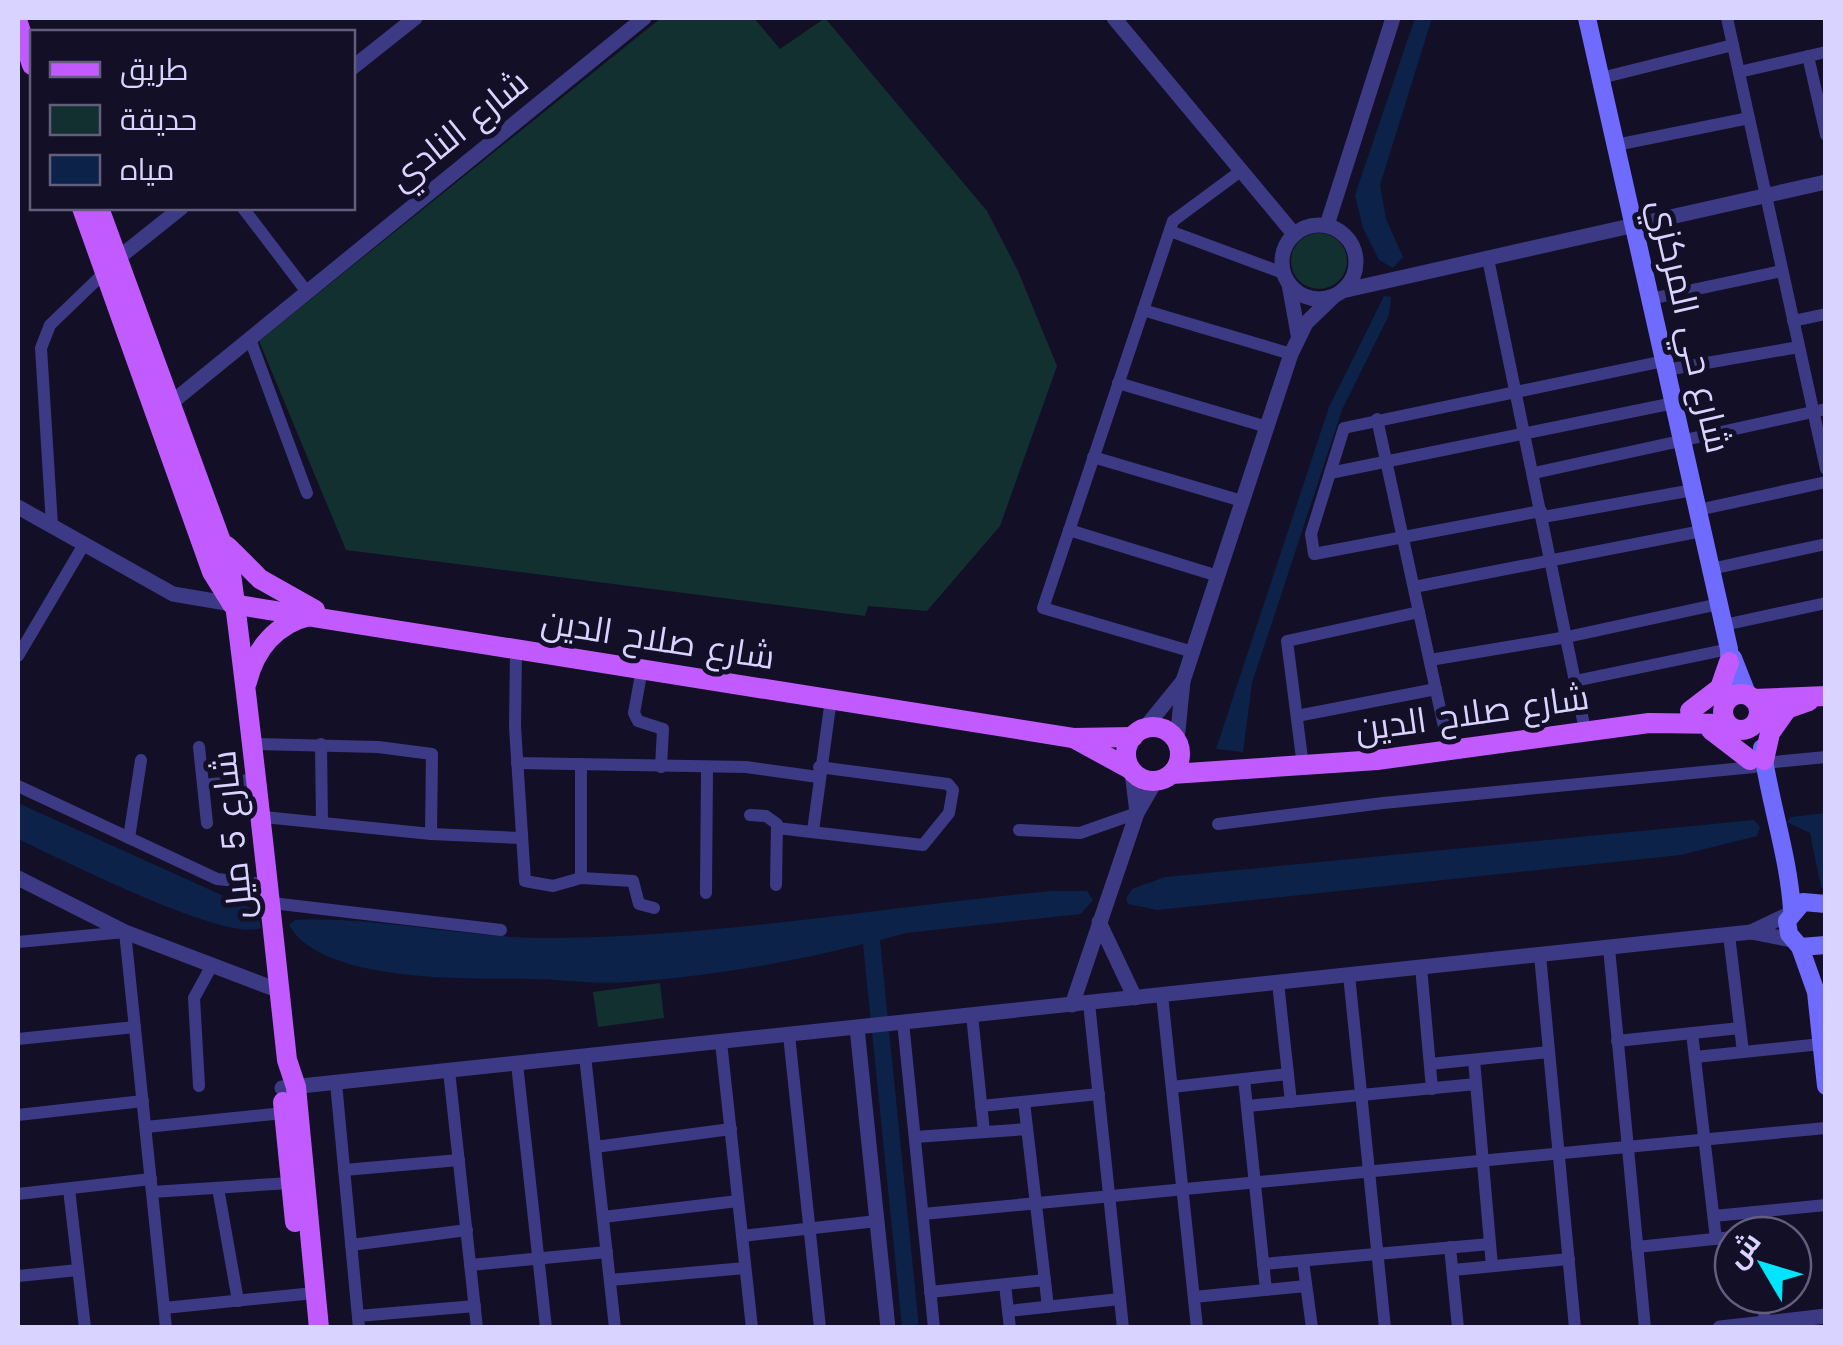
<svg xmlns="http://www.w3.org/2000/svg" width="1843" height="1345" viewBox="0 0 1843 1345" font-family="'Work Sans',Cairo,sans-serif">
	<rect width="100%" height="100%" fill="#130f26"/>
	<g fill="#12302f">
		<path d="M 661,18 L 754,18 L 780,49 L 825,18 L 987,211 L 1018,271 L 1057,366 L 1000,526 L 927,611 L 868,606 L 865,616 L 346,550 L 259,341 Z"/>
		<circle cx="1319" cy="261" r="28"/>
		<path d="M 660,983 L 664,1018 L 598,1027 L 593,992 Z"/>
	</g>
	<g fill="#0c2248">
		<path d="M 1415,18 L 1432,18 L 1380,185 L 1386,219 L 1403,257 L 1393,268 L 1379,260 L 1363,228 L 1355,195 Z"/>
		<path d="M 1384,296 L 1391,297 L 1389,315 L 1342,410 L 1252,683 L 1243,752 L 1216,749 L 1329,407 Z"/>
		<path d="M 18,803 L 257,911 L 261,928 C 226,943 59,858 18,839 Z"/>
		<path d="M 1825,813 L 1826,813 L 1825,890 L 1821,887 L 1810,833 L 1787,822 L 1791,817 Z"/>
		<path d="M 1754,820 L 1760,827 L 1757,836 L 1681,855 L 1157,910 L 1128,904 L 1126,898 L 1132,889 L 1165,877 Z"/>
		<path d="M 1051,891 L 1087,891 L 1093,900 L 1081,914 L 906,933 L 880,940 L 919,1328 L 902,1327 L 863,944 C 788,963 706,977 628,982 C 594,985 562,979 529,979 C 470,978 322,984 289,925 L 295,920 C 381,916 465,939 552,938 C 719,937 885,907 1051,891 Z"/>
	</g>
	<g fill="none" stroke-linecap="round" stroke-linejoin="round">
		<g stroke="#3d3a85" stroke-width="12">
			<path d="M 1727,18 L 1826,469"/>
			<path d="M 1808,56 L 1826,135"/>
			<path d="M 1739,72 L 1826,52"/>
			<path d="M 1601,78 L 1733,45"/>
			<path d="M 1616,145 L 1749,118"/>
			<path d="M 243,208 L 307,292"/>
			<path d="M 1170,231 L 1283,273"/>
			<path d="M 1488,259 L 1585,730"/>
			<path d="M 1650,299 L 1782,271"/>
			<path d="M 1143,310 L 1291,354"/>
			<path d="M 1793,321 L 1826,314"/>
			<path d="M 250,339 L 307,493"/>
			<path d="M 1666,370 L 1799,347"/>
			<path d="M 1118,383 L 1267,427"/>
			<path d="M 1377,419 L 1449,750"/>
			<path d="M 1093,457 L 1242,501"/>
			<path d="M 1330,473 L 1674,403"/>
			<path d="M 1534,473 L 1826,409"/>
			<path d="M 1698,510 L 1826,482"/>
			<path d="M 1541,511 L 1314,554 L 1311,534 L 1344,428 L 1664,361"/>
			<path d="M 1543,517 L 1693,490"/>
			<path d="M 52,525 L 41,348 L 50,325 L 105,272"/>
			<path d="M 1069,530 L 1218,576"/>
			<path d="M 1711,569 L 1826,544"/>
			<path d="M 1414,587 L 1702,531"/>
			<path d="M 1724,625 L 1826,603"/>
			<path d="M 516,649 L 515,727 L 525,881 L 553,886 L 581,878 L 633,881 L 639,904 L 654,908"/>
			<path d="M 1193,652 L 1043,608 L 1173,221 L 1242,170"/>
			<path d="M 18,656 L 83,546"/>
			<path d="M 1430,660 L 1567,637 L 1719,604"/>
			<path d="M 642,669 L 634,713 L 638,721 L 663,729 L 661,767"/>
			<path d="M 1575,681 L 1729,649"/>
			<path d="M 1297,716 L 1436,689"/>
			<path d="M 256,744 L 378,747 L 432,754 L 431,834"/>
			<path d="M 321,744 L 322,823"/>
			<path d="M 199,747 L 207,823"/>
			<path d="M 517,763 L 746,767 L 818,777"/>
			<path d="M 1764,763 L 1826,757"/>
			<path d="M 1303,766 L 1287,641 L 1419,612"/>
			<path d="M 203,785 L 259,779"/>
			<path d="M 18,786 L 217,879 L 271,885"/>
			<path d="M 750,815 L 766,816 L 777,824 L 776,885"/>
			<path d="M 264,817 L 431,834 L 521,838"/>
			<path d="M 1218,824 L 1383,803 L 1754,767"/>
			<path d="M 777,828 L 923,845 L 949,813 L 953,790 L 948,784 L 819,767"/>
			<path d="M 1019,830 L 1080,833 L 1137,813"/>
			<path d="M 813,831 L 831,699"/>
			<path d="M 129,838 L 141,760"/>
			<path d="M 581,878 L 581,764"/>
			<path d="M 706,893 L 707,769"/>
			<path d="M 272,903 L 501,930"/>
			<path d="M 1729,935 L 1743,1052"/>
			<path d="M 18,942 L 125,932 L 166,1328"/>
			<path d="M 1609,948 L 1645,1328"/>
			<path d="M 1540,955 L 1575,1328"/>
			<path d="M 1421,967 L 1432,1089"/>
			<path d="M 1349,975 L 1385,1328"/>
			<path d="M 1278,983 L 1291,1102"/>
			<path d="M 1162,995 L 1197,1328"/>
			<path d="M 1089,1003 L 1123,1328"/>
			<path d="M 972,1015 L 984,1132"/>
			<path d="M 903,1022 L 934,1328"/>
			<path d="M 1692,1033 L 1716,1239"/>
			<path d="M 789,1035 L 820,1328"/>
			<path d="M 18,1039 L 135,1027"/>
			<path d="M 1617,1041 L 1740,1028"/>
			<path d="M 721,1042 L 752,1328"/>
			<path d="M 585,1056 L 615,1328"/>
			<path d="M 1695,1057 L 1821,1044"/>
			<path d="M 1474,1060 L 1492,1266"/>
			<path d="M 517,1064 L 546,1328"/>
			<path d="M 1430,1064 L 1549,1052"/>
			<path d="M 449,1071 L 477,1328"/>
			<path d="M 1244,1079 L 1266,1290"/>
			<path d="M 336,1083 L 359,1328"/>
			<path d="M 199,1086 L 194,998 L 211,967"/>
			<path d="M 1172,1087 L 1288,1074"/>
			<path d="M 1024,1102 L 1048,1307"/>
			<path d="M 981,1106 L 1099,1094"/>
			<path d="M 1247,1106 L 1476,1084"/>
			<path d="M 18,1115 L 143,1101"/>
			<path d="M 146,1127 L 284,1113"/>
			<path d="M 915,1137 L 1027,1129"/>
			<path d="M 595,1147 L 731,1129"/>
			<path d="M 344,1170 L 459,1160"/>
			<path d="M 218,1188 L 238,1301"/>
			<path d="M 69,1189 L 85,1328"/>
			<path d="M 152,1192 L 290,1183"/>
			<path d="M 18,1194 L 151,1179"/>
			<path d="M 1753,1212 L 1755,1235"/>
			<path d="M 923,1214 L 1826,1128"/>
			<path d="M 1714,1216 L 1826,1205"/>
			<path d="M 603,1217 L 738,1201"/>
			<path d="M 742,1236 L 877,1221"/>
			<path d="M 351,1245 L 467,1230"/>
			<path d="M 1450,1247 L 1458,1328"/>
			<path d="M 1637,1247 L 1733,1237"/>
			<path d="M 1303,1261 L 1312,1328"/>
			<path d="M 1263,1264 L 1490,1244"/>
			<path d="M 470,1265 L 607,1252"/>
			<path d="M 1453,1270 L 1569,1259"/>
			<path d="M 18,1276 L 78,1270"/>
			<path d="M 610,1280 L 745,1268"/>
			<path d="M 1005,1285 L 1010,1328"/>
			<path d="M 930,1292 L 1045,1280"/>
			<path d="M 1762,1295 L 1765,1323"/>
			<path d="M 1194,1297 L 1306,1286"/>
			<path d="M 164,1308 L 304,1294"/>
			<path d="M 1008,1311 L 1120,1299"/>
			<path d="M 358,1316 L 475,1306"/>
		</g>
		<g stroke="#3d3a85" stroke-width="15">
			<path d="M 1114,18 L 1294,234"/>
			<path d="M 352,68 L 415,18"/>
			<path d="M 1327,225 L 1393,18"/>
			<circle cx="1319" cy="262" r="37"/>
			<path d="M 117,259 L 181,208"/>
			<path d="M 1289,284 L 1298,334"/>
			<path d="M 1342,291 L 1826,182"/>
			<path d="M 171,403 L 644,18"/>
			<path d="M 18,507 L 173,594 L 232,604"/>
			<path d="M 1144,729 L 1183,681"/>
			<path d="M 1177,740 L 1183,681 L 1291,354 L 1306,323 L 1334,296"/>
			<path d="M 1132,772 L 1137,813"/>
			<path d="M 18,878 L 125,932 L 280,991"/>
			<path d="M 1099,922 L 1135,998"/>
			<path d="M 1751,932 L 1789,914"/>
			<path d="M 1072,1005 L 1137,813 L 1155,782"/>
			<path d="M 857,1028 L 888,1328"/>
			<path d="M 282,1088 L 1751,932 L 1792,940"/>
			<path d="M 1720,1328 L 1826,1316"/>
		</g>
		<g stroke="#6f6bff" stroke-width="18">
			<path d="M 1587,18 L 1729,649 L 1731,698"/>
			<path d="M 1733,658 L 1748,696"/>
			<path d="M 1762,748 C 1770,803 1788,854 1792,909"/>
			<path d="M 1826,904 L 1803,902 L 1787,921 L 1789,934 L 1800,947 L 1826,945"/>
			<path d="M 1800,947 L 1816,992 L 1826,1086"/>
		</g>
		<g stroke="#c25bff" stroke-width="20">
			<path d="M 18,23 L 32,65"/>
			<path d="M 82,208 L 212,572 L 232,604"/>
			<path d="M 99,208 L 230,566 C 252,730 269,895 287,1060 L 296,1087 L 319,1328"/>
			<path d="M 227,546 L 260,579 L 315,610"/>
			<path d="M 232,604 L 1073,738 L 1133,737"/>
			<path d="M 247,682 C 255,649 276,624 309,616"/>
			<circle cx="1741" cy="712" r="18"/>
			<path d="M 1753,699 L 1826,696"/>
			<path d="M 1690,711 L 1720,688 L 1729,662"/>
			<path d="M 1758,719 L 1809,701"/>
			<circle cx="1153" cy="754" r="27"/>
			<path d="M 1711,730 L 1750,760"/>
			<path d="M 1075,739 L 1130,769"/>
			<path d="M 1764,760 L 1770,733 L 1787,709"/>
			<path d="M 1172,774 L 1377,760 L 1649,723 L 1727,724"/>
			<path d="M 283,1102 L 295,1222"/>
		</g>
	</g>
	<g text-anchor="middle" stroke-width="10" stroke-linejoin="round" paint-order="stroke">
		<g font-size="35" fill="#d9d4ff" stroke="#130f26">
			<text transform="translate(458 130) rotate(-39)" y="12">شارع النادي</text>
			<text transform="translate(1690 326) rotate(77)" y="12">شارع حي المركزي</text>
			<text transform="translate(658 639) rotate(9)" y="12">شارع صلاح الدين</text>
			<text transform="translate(1472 713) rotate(-8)" y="12">شارع صلاح الدين</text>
			<text transform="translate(232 835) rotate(-96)" y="12">شارع 5 ميل</text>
		</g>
	</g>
	<rect width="1843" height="1345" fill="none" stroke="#d9d4ff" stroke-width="40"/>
	<rect x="30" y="30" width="325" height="180" fill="#130f26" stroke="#625e7d" stroke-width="2.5"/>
	<rect x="50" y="62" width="50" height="15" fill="#c25bff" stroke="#625e7d" stroke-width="2.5"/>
	<text x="120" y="80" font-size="30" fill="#d9d4ff">طريق</text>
	<rect x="50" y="105" width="50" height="30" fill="#12302f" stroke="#625e7d" stroke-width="2.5"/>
	<text x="120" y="130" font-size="30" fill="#d9d4ff">حديقة</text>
	<rect x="50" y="155" width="50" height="30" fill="#0c2248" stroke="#625e7d" stroke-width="2.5"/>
	<text x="120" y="180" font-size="30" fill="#d9d4ff">مياه</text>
	<g transform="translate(1763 1265) rotate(308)"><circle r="48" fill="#130f26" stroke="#625e7d" stroke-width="2.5"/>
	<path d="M0-8L18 38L0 25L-18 38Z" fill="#00e5ff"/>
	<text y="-15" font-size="28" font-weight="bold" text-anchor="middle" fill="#d9d4ff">ش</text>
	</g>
</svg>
